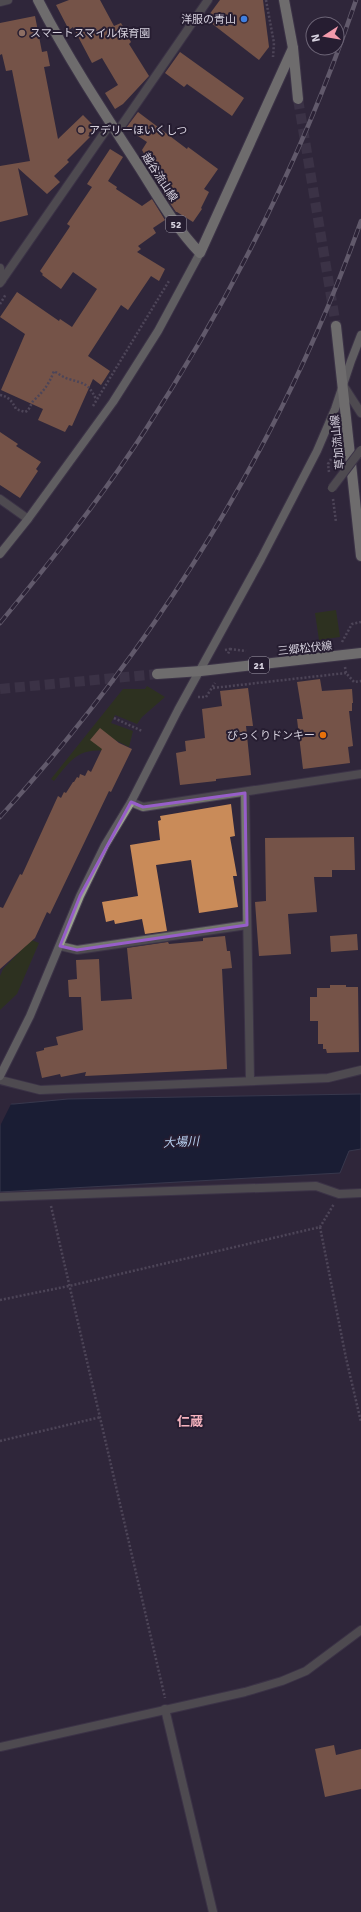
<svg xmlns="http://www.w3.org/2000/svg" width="361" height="1912" viewBox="0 0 361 1912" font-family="Signika,'Noto Sans JP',sans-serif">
	<rect width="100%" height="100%" fill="#30273b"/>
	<g fill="#2b3f00">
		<path d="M 336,610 L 340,637 L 319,640 L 315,613 Z"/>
		<path d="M 147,686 L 165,697 L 142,717 L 137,724 L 115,715 L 111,723 L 133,731 L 129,747 L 111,738 L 105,751 C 78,748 70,761 54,781 L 51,779 L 123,689 L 145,689 Z"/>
		<path d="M 29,939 L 39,943 L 17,994 L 0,1010 L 0,976 L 3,969 L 27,944 Z"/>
	</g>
	<path fill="#01122d" stroke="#414c62" d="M 361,1094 L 361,1149 L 349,1151 L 340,1173 L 0,1192 L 0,1104 L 14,1104 L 68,1099 Z"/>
	<path fill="#30273b" d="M 0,1102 L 12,1102 L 0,1126 Z"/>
	<g fill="#c98b59">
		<path d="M 69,0 L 100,0 L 114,26 L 121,23 L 131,42 L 129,44 L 149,76 L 123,104 L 115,109 L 105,93 L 118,85 L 102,58 L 92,63 L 73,27 L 69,30 L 56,5 Z"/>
		<path d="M 220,0 L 263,0 L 269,47 L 259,60 L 206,19 Z"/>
		<path d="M 35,16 L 42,52 L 47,51 L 50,66 L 44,67 L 58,139 L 83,115 L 96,128 L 88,136 L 90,137 L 67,160 L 69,162 L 54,176 L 60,182 L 47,194 L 18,168 L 28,215 L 0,222 L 0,166 L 30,161 L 12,70 L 6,71 L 2,54 L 0,55 L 0,23 Z"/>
		<path d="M 180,52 L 244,98 L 232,116 L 187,84 L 184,87 L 165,73 Z"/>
		<path d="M 138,112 L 187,149 L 188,147 L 218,169 L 204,189 L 209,192 L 201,208 L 202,209 L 193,222 L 177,212 L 176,212 L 163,193 L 167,189 L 162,182 L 166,176 L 153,166 L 154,164 L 147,159 L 142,150 L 147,142 L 126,128 Z"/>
		<path d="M 110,149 L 123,157 L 108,181 L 117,187 L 116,189 L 142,206 L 152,199 L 165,220 L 153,228 L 156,233 L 138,246 L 141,249 L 137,252 L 165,269 L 159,281 L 151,276 L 128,310 L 121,305 L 88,356 L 110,371 L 101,385 L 93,379 L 72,426 L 69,425 L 65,432 L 38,420 L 43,409 L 1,390 L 25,334 L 0,317 L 17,292 L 59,321 L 60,319 L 72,327 L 97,289 L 73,272 L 61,289 L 42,275 L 43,274 L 40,271 L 69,228 L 70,226 L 67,224 L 92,187 L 87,184 Z"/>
		<path d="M 0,432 L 18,444 L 16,446 L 41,462 L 36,469 L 38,471 L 20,498 L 0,485 Z"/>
		<path d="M 320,679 L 322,691 L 352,689 L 353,703 L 352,703 L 352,711 L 349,711 L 353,746 L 348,747 L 350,763 L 303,769 L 297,719 L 303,719 L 297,682 Z"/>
		<path d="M 248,688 L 253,726 L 246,726 L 251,775 L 216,779 L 216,781 L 180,785 L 176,753 L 186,751 L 185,741 L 205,738 L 202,709 L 222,706 L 220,691 Z"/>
		<path d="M 100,728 L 119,743 L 132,749 L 111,792 L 109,791 L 50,914 L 47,912 L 35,938 L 0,969 L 0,907 L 3,908 L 20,874 L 22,875 L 58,796 L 61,798 L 64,792 L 66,793 L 73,782 L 74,782 L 77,777 L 79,778 L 80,774 L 85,776 L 88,770 L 91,772 L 102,749 L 90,740 Z"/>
		<path d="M 231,804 L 235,836 L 230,837 L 237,876 L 233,876 L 238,907 L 199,913 L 191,860 L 156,865 L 167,931 L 145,934 L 142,919 L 115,924 L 114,920 L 106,922 L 102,902 L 138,896 L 130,845 L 160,840 L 158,821 L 161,820 L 160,816 Z"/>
		<path d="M 354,837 L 355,870 L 332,870 L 332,877 L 314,877 L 317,912 L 288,914 L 291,954 L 259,956 L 255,902 L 266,901 L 265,838 Z"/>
		<path d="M 357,934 L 358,950 L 331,952 L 330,936 Z"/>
		<path d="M 225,936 L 227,951 L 230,951 L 232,968 L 222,969 L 227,1069 L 85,1076 L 86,1072 L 61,1077 L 60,1074 L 42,1078 L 36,1052 L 44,1050 L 44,1048 L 58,1045 L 56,1037 L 83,1030 L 81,997 L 69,997 L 68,980 L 77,979 L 76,960 L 99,959 L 101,1001 L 132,999 L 127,948 L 168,942 L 169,944 L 203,941 L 203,938 Z"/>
		<path d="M 330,985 L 346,985 L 346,987 L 358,987 L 359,1052 L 327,1053 L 326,1049 L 323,1049 L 323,1044 L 318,1044 L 318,1021 L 310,1021 L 310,997 L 317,997 L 317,988 L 330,988 Z"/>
		<path d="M 334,1745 L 336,1755 L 361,1749 L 361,1789 L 325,1797 L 315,1749 Z"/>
	</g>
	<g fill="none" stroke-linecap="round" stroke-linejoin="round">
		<g stroke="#494154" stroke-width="10" stroke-dasharray="10 5" stroke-linecap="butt">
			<path d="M 298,99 L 336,326"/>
			<path d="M 0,689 L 157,674"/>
		</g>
		<g stroke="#4b4255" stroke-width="10">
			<path id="lane" d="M 165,1709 L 213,1912"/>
		</g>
		<g stroke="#4b4255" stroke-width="10">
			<g id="street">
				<path d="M 0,2 L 8,0"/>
				<path d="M 117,132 L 208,0"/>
				<path d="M 0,268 L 2,280"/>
				<path d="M 0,283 L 111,123"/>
				<path d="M 343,385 L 361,413"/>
				<path d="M 0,499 L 28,519"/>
				<path d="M 245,793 L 250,1080"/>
				<path d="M 131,802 L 143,807 L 361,774"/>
				<path d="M 60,946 L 77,950 L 247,925"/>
				<path d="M 0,1080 L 40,1090 L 328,1078 L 361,1070"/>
				<path d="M 0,1197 L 316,1186 L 339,1194 L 361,1193"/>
				<path d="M 0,1747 L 245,1692 L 282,1681 L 306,1671 L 361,1630"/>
			</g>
		</g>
		<g stroke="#4b4255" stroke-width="10">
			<g id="secondary">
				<path d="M 0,554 L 28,519 L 113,402 L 158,331 L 200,253"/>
				<path d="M 0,1076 L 30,1016 L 80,896 L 105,845 L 131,802 L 178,710 L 261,559 L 317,451 L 335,409 L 351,361 L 361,335"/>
			</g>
		</g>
		<g stroke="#4b4255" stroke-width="12">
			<g id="primary">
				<path d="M 38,0 C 66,55 100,107 134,159 C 155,191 173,225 200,253 L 293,48"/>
				<path d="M 284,0 L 293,48 L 298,99"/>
				<path d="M 336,326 L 361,556"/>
				<path d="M 157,674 L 201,671 L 361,653"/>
			</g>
		</g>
		<g stroke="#726a7c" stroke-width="2.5" stroke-dasharray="2 2" stroke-linecap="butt">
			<path d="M 266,0 L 274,43 L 273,57"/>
			<path d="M 0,304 L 6,294"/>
			<path d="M 0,395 C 9,397 12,401 16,409 L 25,412 C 31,409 30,404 34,400 C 44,391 49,384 54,371 C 59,374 64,378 69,379 C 85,384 88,383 96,399"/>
			<path d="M 93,406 L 169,281"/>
			<path d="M 329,472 L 328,464 L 331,459"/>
			<path d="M 333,499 L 336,522"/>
			<path d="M 342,642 L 352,624 L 361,622"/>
			<path d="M 230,649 L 246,651"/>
			<path d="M 225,650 L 230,649 L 228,654"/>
			<path d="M 345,667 L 346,673 L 354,682 L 361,681"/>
			<path d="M 213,688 L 346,673"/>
			<path d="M 198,697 L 206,697 L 215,683"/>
			<path d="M 114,718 L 142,731"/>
			<path d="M 51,1206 L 165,1698"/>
			<path d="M 320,1227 L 346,1358 L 361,1422"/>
			<path d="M 0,1300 L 69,1286 L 320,1227 L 334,1204"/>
			<path d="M 0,1441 L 101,1417"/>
		</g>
		<use href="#lane" stroke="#73776c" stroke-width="8"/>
		<use href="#street" stroke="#73776c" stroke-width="8"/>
		<use href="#secondary" stroke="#9ba290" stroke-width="8"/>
		<use href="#primary" stroke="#bac2ac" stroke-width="10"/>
		<g stroke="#9e98a7" stroke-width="4.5">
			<g id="rail">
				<path d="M 0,623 C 51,561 102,497 146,429 C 233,295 305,151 356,0"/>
				<path d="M 0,817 C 157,644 283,441 361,221"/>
			</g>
		</g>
		<use href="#rail" stroke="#261d31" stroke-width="3" stroke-dasharray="9" stroke-linecap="butt"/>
		<g stroke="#4b4255" stroke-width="10" stroke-linecap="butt">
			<path id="street-bridge" d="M 332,488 L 361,450"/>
		</g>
		<use href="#street-bridge" stroke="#73776c" stroke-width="8"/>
	</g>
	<path d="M0 0H361V1912H0ZM 245,793 L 247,925 L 77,950 L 60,946 L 80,896 L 131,802 L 143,807 Z" fill="#30273b" fill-opacity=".55" fill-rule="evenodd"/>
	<path fill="none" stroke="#975ec9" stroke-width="3" stroke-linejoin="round" d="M 245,793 L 247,925 L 77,950 L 60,946 L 80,896 L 131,802 L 143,807 Z"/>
	<circle fill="#3f7fe0" stroke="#261d31" stroke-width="1.5" cx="244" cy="19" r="4"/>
	<g fill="#8d6e63" stroke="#261d31" stroke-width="1.5">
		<circle cx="22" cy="33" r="4"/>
		<circle cx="81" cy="130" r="4"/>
	</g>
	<circle fill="#e8710a" stroke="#261d31" stroke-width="1.5" cx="323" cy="735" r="4"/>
	<g text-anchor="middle" stroke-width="4" stroke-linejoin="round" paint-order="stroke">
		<g fill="#261d31" stroke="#a29cab" stroke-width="1">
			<rect x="166" y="216" width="20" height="16" rx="3"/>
			<rect x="249" y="657" width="20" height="16" rx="3"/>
		</g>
		<g font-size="10" font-weight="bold" fill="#d7d2df">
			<text x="176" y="228">52</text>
			<text x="259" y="669">21</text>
		</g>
		<g font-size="11" fill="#d7d2df" stroke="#261d31" text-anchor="end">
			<text x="236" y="23">洋服の青山</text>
			<text x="30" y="37" text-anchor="start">スマートスマイル保育園</text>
			<text x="89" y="134" text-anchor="start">アデリーほいくしつ</text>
			<text x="315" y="739">びっくりドンキー</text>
		</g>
		<g font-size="11" fill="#d7d2df" stroke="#261d31">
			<text transform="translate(160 177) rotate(57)" y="4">越谷流山線</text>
			<text transform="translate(337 442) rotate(-96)" y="4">草加流山線</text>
			<text transform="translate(305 648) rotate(-6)" y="4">三郷松伏線</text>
		</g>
		<g font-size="12" font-style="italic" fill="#bad2f2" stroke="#261d31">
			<text transform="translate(181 1142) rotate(-3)" y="4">大場川</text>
		</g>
		<g font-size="13" font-weight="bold" fill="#f6b3be" stroke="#261d31">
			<text x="190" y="1426">仁蔵</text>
		</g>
	</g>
	<g transform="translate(325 36) rotate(258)"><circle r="19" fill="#261d31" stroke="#6d6577"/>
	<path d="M0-3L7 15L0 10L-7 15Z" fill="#f39aab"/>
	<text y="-6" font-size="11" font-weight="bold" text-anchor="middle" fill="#d7d2df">N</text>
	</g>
</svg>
